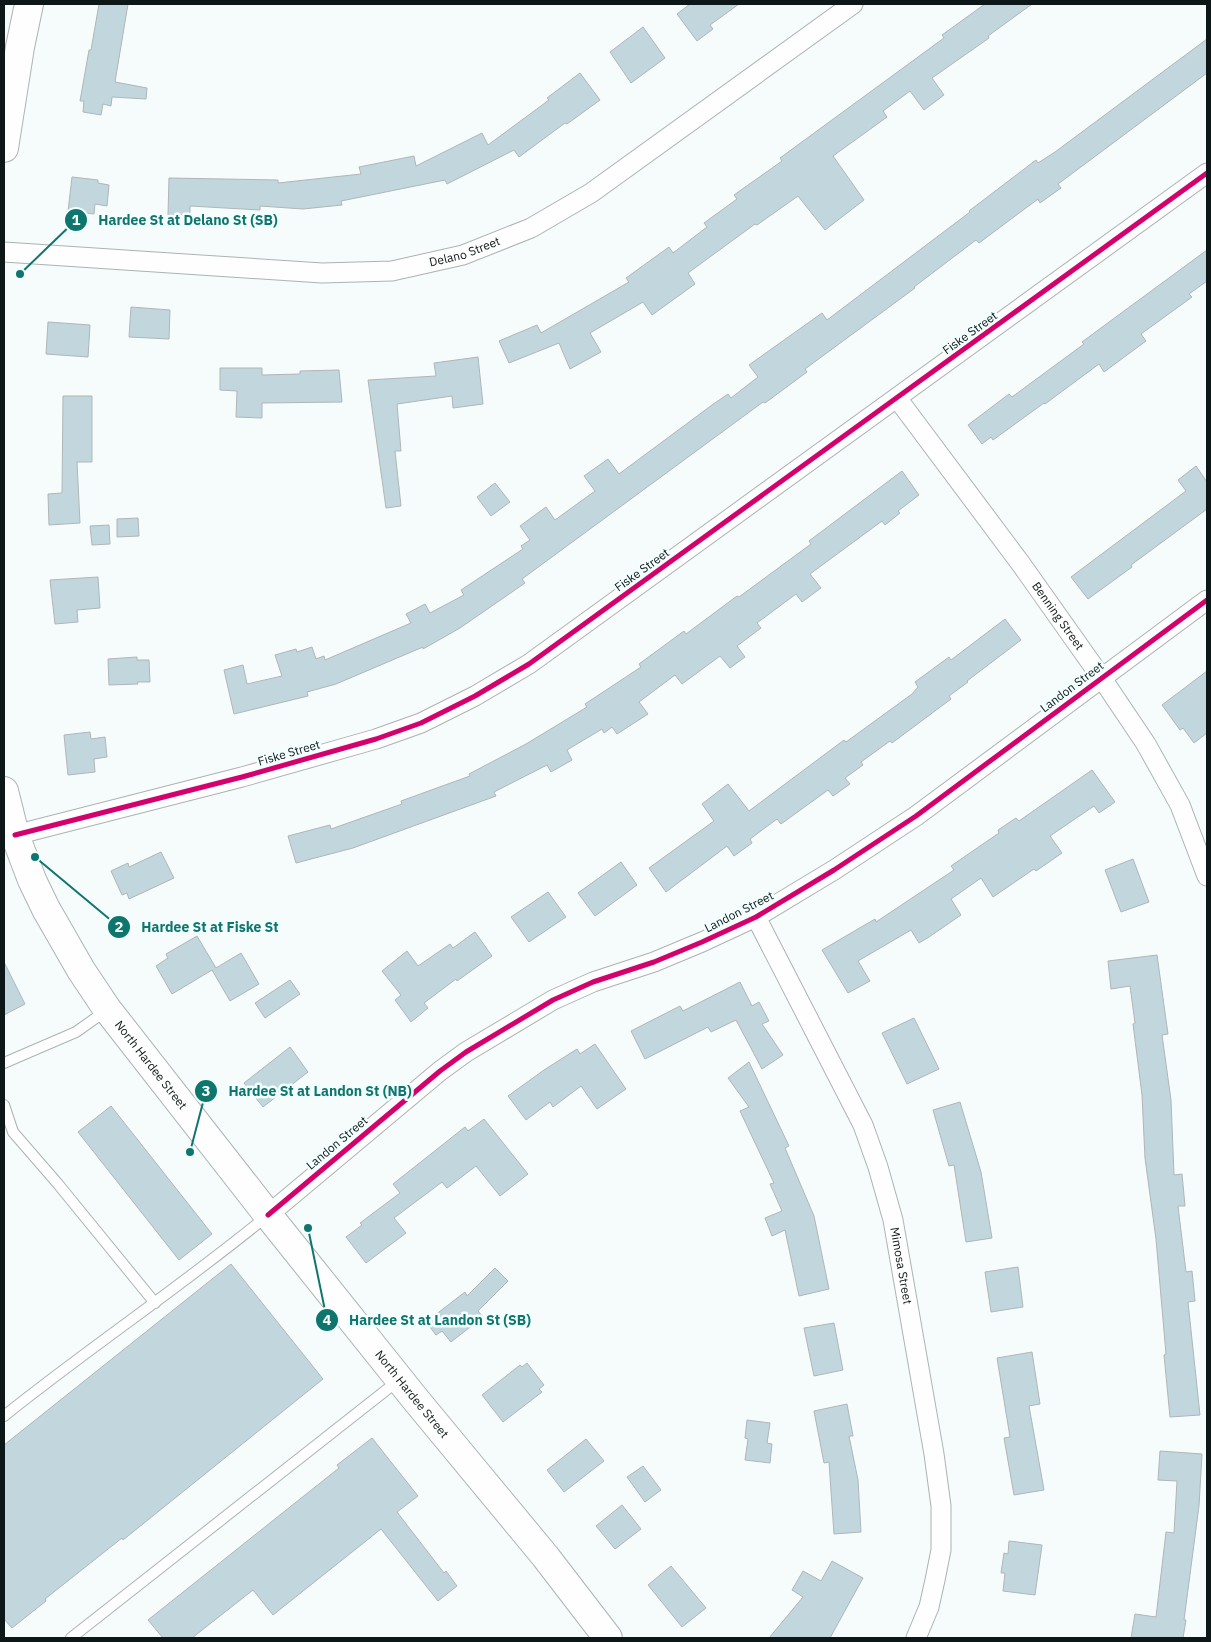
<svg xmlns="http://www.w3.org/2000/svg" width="1211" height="1642" viewBox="0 0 1211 1642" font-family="'IBM Plex Sans',sans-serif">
	<rect width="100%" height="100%" fill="#f6fbfb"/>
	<g fill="#c1d7dd" stroke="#b0b6b8">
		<path d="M 99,4 L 128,4 L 115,82 L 147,88 L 146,99 L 112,97 L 111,106 L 103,104 L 101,115 L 83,112 L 84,101 L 80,101 L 89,50 L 91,50 Z"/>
		<path d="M 690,4 L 739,4 L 710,25 L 713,29 L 697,41 L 677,14 Z"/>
		<path d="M 985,4 L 1032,4 L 988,36 L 989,38 L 932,78 L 944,95 L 924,110 L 910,91 L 883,111 L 887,117 L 833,156 L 864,200 L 825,230 L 798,196 L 757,225 L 755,224 L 688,273 L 695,284 L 652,315 L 643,302 L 590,333 L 601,352 L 570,369 L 559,343 L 509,363 L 499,341 L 537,325 L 541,333 L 629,282 L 626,278 L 669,247 L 673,253 L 707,227 L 704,223 L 737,199 L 734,195 L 782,161 L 780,158 L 944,38 L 942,35 Z"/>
		<path d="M 643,27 L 665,58 L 631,83 L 610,52 Z"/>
		<path d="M 1207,39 L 1207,73 L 1058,184 L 1061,188 L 1040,203 L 1038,199 L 979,243 L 976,240 L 914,287 L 915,288 L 805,369 L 807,372 L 765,403 L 763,402 L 522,579 L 525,583 L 460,628 L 423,649 L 423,647 L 336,684 L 307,692 L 308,696 L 234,714 L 224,670 L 243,665 L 247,684 L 282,676 L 275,655 L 296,649 L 297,652 L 312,647 L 316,659 L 324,656 L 325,660 L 411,623 L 406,614 L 425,604 L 430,613 L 464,595 L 461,590 L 523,549 L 521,546 L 530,540 L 520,526 L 546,507 L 555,520 L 595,491 L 584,476 L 608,459 L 619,474 L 712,405 L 728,394 L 731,398 L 758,377 L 749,365 L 822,313 L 827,320 L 970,212 L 969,211 L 1036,160 L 1038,163 L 1055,152 Z"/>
		<path d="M 580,73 L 600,100 L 567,124 L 565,123 L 519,157 L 514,150 L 447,184 L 445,180 L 341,201 L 342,205 L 303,209 L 260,206 L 260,210 L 190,206 L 190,215 L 168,215 L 169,178 L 278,180 L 278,183 L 361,174 L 359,167 L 414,156 L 416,166 L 482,133 L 488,145 L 549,100 L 547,98 Z"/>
		<path d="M 72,177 L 98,180 L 98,183 L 109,185 L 107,206 L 95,204 L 94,214 L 68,211 Z"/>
		<path d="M 1207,250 L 1207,281 L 1189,294 L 1192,297 L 1141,334 L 1146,341 L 1104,372 L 1099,364 L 1045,404 L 1044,403 L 993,440 L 991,437 L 982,444 L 968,425 L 1009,394 L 1012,397 L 1084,344 L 1082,342 L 1105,325 Z"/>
		<path d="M 131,307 L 170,310 L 169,339 L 129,337 Z"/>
		<path d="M 48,322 L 90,325 L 88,357 L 46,354 Z"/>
		<path d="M 478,357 L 483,404 L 453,408 L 452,396 L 397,404 L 401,451 L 395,451 L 401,506 L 386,508 L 368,380 L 436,376 L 434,363 Z"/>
		<path d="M 220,368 L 262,368 L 262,375 L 300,374 L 300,371 L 339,370 L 342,402 L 262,403 L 262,418 L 236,417 L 237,391 L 220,390 Z"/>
		<path d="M 63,396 L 92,396 L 92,462 L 77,462 L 80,523 L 49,525 L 48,494 L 62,493 Z"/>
		<path d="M 1196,466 L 1207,482 L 1207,509 L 1131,565 L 1132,567 L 1088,599 L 1071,577 L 1186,491 L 1178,480 Z"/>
		<path d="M 902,471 L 919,495 L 898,511 L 900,513 L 885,525 L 882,521 L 810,574 L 821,588 L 802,602 L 796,594 L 757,623 L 761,628 L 737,646 L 745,657 L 730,668 L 720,656 L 682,684 L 675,675 L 639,702 L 648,714 L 617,734 L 612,727 L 604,733 L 602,729 L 567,750 L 572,760 L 551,772 L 547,765 L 494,792 L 496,796 L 353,848 L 296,863 L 288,836 L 330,825 L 331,829 L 402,804 L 401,801 L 470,776 L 469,774 L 526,744 L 587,707 L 585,704 L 641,667 L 639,664 L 684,631 L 686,634 L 737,596 L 739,597 L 811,544 L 809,541 Z"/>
		<path d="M 495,483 L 510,502 L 491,516 L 477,497 Z"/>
		<path d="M 138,518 L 139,536 L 117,537 L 117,519 Z"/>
		<path d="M 109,525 L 110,544 L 92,545 L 90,526 Z"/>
		<path d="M 98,577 L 100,608 L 77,610 L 78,622 L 55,624 L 50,580 Z"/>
		<path d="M 1005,619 L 1021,640 L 967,681 L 968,682 L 949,696 L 951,699 L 892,743 L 890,741 L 861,762 L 863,765 L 845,778 L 850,784 L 833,796 L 828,790 L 781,824 L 777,819 L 750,839 L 752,843 L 734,856 L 727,846 L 666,892 L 649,868 L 714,821 L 702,804 L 728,784 L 749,811 L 844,740 L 846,742 L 912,694 L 918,687 L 915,682 L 949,657 L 951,660 Z"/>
		<path d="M 137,657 L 137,660 L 149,660 L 150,682 L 137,682 L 138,684 L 109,685 L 108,659 Z"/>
		<path d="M 1207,671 L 1207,733 L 1194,743 L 1183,728 L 1180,730 L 1162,705 Z"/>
		<path d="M 90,732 L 91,739 L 105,737 L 107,757 L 94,759 L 95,772 L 68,775 L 64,735 Z"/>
		<path d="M 1092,770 L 1115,802 L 1099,813 L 1094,806 L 1050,836 L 1062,853 L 1036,871 L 1034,869 L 993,897 L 981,878 L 951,899 L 961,915 L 929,937 L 919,943 L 911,930 L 858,961 L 870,981 L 848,993 L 822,950 L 875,919 L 876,922 L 954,870 L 951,866 L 999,833 L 998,830 L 1016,818 L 1019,821 Z"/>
		<path d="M 161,852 L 174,878 L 129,899 L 127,893 L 122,895 L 111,871 L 128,863 L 129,867 Z"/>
		<path d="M 1133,859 L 1149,902 L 1121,912 L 1105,870 Z"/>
		<path d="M 621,862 L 637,885 L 595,916 L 578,893 Z"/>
		<path d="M 548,892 L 566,917 L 529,942 L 511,917 Z"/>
		<path d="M 475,932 L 492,956 L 457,981 L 456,979 L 424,1003 L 428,1008 L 411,1022 L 395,1000 L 401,995 L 382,971 L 407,951 L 418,966 L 450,944 L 453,948 Z"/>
		<path d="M 197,936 L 216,968 L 241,953 L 259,984 L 230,1001 L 212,970 L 172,994 L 156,966 L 168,958 L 166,954 Z"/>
		<path d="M 1157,955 L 1168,1034 L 1162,1035 L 1171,1100 L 1174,1175 L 1182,1174 L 1185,1206 L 1178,1206 L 1186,1272 L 1192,1271 L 1195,1301 L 1188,1302 L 1200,1415 L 1170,1417 L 1164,1355 L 1166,1354 L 1156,1239 L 1145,1158 L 1142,1095 L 1133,1024 L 1135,1023 L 1130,986 L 1111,989 L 1108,961 Z"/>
		<path d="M 4,962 L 25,1004 L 4,1015 Z"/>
		<path d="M 290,980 L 300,994 L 265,1018 L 255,1003 Z"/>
		<path d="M 740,982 L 752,1006 L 759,1002 L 769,1021 L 762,1024 L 783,1055 L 762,1069 L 736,1020 L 711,1032 L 708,1027 L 645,1059 L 631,1031 L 680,1006 L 683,1011 Z"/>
		<path d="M 914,1018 L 939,1069 L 907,1084 L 882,1033 Z"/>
		<path d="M 595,1044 L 626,1089 L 597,1109 L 581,1086 L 553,1107 L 550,1102 L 526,1120 L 508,1096 L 544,1070 L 577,1049 L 580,1054 Z"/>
		<path d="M 290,1047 L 308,1072 L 263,1107 L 244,1083 Z"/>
		<path d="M 749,1062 L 789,1146 L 785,1148 L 814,1216 L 829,1289 L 799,1296 L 785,1230 L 772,1236 L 765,1218 L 782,1211 L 770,1184 L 774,1183 L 740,1111 L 749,1107 L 728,1078 Z"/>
		<path d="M 960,1102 L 981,1172 L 992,1238 L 966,1242 L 954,1165 L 949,1166 L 933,1110 Z"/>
		<path d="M 111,1106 L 212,1234 L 179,1260 L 78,1132 Z"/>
		<path d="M 484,1119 L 528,1174 L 500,1196 L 476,1166 L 447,1188 L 442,1182 L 394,1218 L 406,1233 L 366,1263 L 346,1237 L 362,1225 L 360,1223 L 400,1193 L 393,1184 L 465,1127 L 468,1131 Z"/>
		<path d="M 231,1264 L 323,1379 L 123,1540 L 122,1538 L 45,1599 L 46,1601 L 12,1628 L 4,1619 L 4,1445 Z"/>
		<path d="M 1018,1267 L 1023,1307 L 991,1312 L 985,1272 Z"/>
		<path d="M 495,1268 L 508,1281 L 478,1311 L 483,1317 L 451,1342 L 442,1331 L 436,1335 L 426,1322 L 465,1292 L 467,1296 Z"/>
		<path d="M 834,1323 L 843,1370 L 814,1376 L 804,1328 Z"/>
		<path d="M 1032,1352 L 1040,1404 L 1029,1406 L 1044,1490 L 1014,1495 L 1004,1438 L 1010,1437 L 997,1358 Z"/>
		<path d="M 527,1363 L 544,1385 L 539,1389 L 542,1392 L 503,1422 L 482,1395 L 520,1365 L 522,1367 Z"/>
		<path d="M 847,1404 L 853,1436 L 849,1436 L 858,1480 L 861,1532 L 834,1534 L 829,1462 L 824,1463 L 814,1411 Z"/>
		<path d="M 747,1420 L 770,1423 L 767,1443 L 772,1444 L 770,1463 L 745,1460 L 748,1439 L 745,1438 Z"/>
		<path d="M 372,1438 L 418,1496 L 397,1512 L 444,1573 L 446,1571 L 457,1586 L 438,1601 L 381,1529 L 273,1615 L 253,1590 L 192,1638 L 163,1638 L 148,1620 L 339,1468 L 337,1465 Z"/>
		<path d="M 586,1439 L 604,1461 L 564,1492 L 547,1470 Z"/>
		<path d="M 1160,1451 L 1202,1454 L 1199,1506 L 1184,1620 L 1186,1620 L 1183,1638 L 1131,1638 L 1135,1614 L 1156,1617 L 1166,1532 L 1174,1533 L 1177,1481 L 1158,1480 Z"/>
		<path d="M 643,1466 L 661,1490 L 645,1502 L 627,1477 Z"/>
		<path d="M 622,1505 L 641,1529 L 615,1549 L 596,1526 Z"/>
		<path d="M 1009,1541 L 1042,1545 L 1035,1595 L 1003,1591 L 1005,1573 L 1001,1573 L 1004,1553 L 1008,1554 Z"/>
		<path d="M 832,1561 L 863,1578 L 830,1638 L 769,1638 L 803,1597 L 792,1590 L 803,1571 L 821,1581 Z"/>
		<path d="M 671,1566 L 706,1608 L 682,1627 L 648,1585 Z"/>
	</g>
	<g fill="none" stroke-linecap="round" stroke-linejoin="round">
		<g stroke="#acb3b3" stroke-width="12">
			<g id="lane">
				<path d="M 4,1063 L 76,1032 L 107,1010"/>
				<path d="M 4,1105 L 13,1132 L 58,1184 L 155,1303"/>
				<path d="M 4,1416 C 90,1347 182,1286 267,1216"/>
				<path d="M 71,1638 L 399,1380"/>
			</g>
		</g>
		<g stroke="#acb3b3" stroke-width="21">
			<g id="street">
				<path id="s1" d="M 4,252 L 322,273 L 392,271 L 463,255 L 531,228 L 591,193 L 853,4"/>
				<path id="s2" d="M 897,398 L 1021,564 L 1101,677 L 1146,744 L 1180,805 L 1207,876"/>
				<path d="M 15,835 L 242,777 L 376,739 L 421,723 L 475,696 L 529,664 L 1207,173"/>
				<path id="s3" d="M 756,917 L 863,1125 L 878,1167 L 893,1220 L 934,1454 L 941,1506 L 941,1550 L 935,1580 L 929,1607 L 916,1638"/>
				<path d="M 268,1215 L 440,1071 L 466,1052 L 553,1000 L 593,982 L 654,962 L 702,942 L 756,917 L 834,870 L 916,816 L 1207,600"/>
			</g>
		</g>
		<g stroke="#acb3b3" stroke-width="30">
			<g id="secondary">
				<path d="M 4,148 L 20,47 L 29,4"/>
				<path id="s4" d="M 4,791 L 15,835 L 32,880 L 46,909 L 81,970 L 107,1009 L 268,1215 L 416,1400 L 545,1556 L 608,1638"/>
			</g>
		</g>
		<use href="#lane" stroke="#fefefe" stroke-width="10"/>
		<use href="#street" stroke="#fefefe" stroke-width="19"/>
		<use href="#secondary" stroke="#fefefe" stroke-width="28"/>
		<g stroke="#f3fefe" stroke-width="8">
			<g id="cycleway">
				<path d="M 15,835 L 242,777 L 376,739 L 421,723 L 475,696 L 529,664 L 1207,173"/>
				<path d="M 268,1215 L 440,1071 L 466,1052 L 553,1000 L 593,982 L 654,962 L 702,942 L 756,917 L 834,870 L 916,816 L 1207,600"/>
			</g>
		</g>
		<use href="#cycleway" stroke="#d6006c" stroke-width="5"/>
	</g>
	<g text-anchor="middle" stroke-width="5" stroke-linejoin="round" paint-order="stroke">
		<g font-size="12" fill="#0e1718" stroke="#f3fefe">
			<text dy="4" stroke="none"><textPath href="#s1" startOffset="464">Delano Street</textPath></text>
			<text transform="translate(970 333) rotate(-36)" y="4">Fiske Street</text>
			<text transform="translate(642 570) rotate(-36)" y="4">Fiske Street</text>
			<text dy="4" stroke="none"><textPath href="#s2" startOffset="271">Benning Street</textPath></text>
			<text transform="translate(1072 687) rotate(-37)" y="4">Landon Street</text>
			<text transform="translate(289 753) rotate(-16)" y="4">Fiske Street</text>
			<text transform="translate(739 912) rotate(-27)" y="4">Landon Street</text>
			<text dy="4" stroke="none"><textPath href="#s4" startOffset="314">North Hardee Street</textPath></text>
			<text transform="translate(337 1143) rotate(-40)" y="4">Landon Street</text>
			<text dy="4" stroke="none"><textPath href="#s3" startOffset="380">Mimosa Street</textPath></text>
			<text dy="4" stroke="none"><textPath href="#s4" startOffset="734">North Hardee Street</textPath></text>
		</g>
	</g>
	<path fill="none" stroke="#0f766e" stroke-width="2" d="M20 274L76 220M35 857L119 927M190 1152L206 1091M308 1228L327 1320"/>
	<g fill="#0f766e" stroke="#f3fefe" stroke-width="2">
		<circle cx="20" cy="274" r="5"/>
		<circle cx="35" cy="857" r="5"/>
		<circle cx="190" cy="1152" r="5"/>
		<circle cx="308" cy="1228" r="5"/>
		<circle cx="76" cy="220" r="12"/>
		<circle cx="119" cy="927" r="12"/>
		<circle cx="206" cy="1091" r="12"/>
		<circle cx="327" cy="1320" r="12"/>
	</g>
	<g font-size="15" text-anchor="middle" font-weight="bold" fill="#fff">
		<text x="76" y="225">1</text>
		<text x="119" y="932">2</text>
		<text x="206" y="1096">3</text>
		<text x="327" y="1325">4</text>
	</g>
	<g font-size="14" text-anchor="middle" font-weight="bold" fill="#0f766e" stroke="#f3fefe" stroke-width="5" stroke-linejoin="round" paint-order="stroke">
		<text x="188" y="225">Hardee St at Delano St (SB)</text>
		<text x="210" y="932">Hardee St at Fiske St</text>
		<text x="320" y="1096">Hardee St at Landon St (NB)</text>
		<text x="440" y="1325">Hardee St at Landon St (SB)</text>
	</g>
	<rect width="1211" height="1642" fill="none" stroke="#0e1718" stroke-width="10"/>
</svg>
